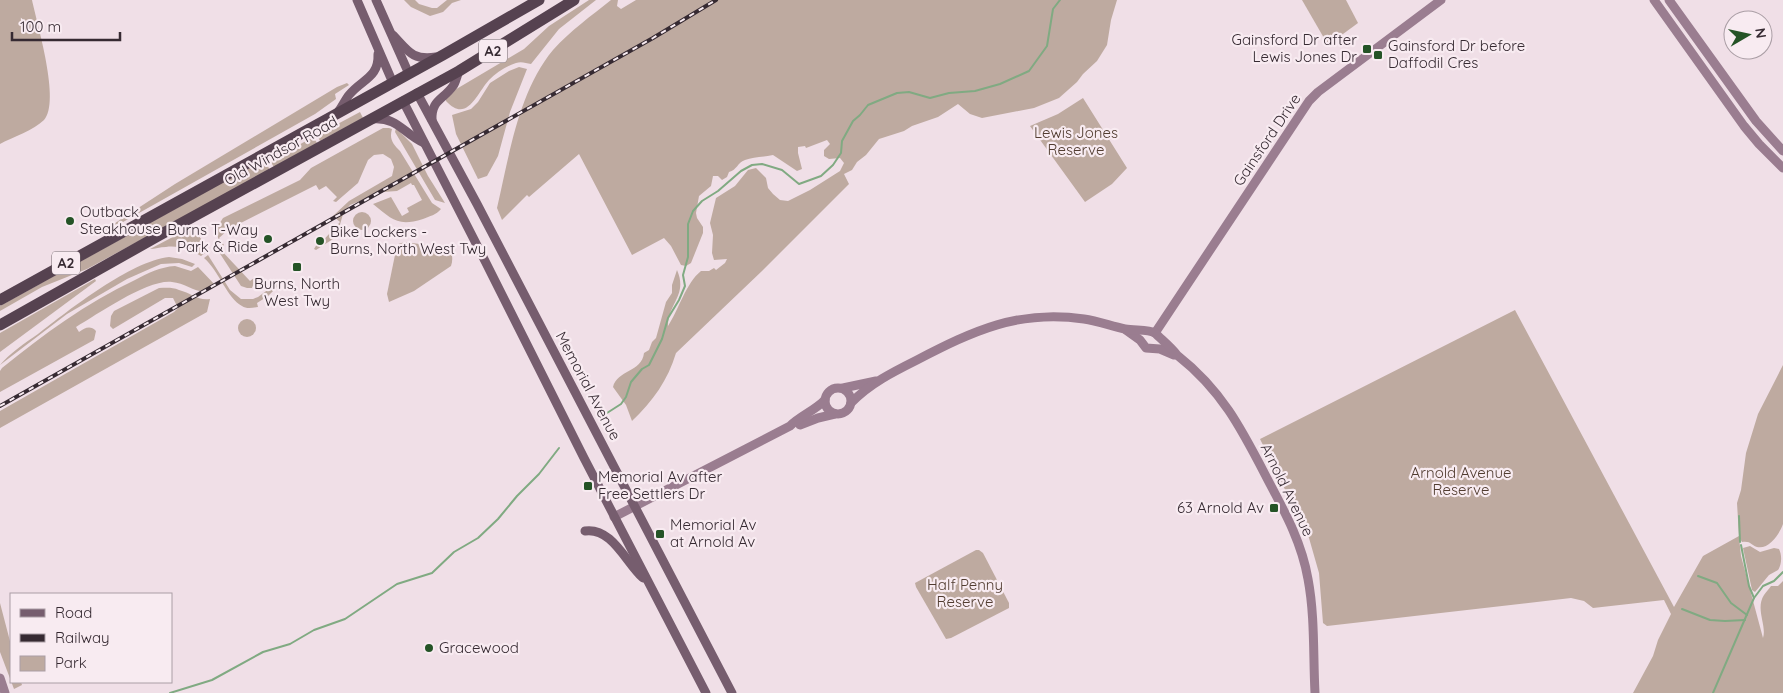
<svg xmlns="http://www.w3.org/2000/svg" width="1783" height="693" viewBox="0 0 1783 693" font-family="Quicksand,sans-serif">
	<rect width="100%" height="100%" fill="#f0dfe7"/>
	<g fill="#beaaa0">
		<path d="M 0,0 L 32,0 C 37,24 61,102 44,120 C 34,130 13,137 0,144 Z"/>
		<path d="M 404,0 L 415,0 L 419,4 L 432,8 L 437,8 L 447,0 L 461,0 L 452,3 L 443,12 L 430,16 L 411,7 Z"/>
		<path d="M 589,0 L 596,0 L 559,29 L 531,64 C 526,63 521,61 516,63 C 506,66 496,73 489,80 C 477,93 467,124 446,101 L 446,98 L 453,91 L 524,49 L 549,26 Z"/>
		<path d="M 611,0 L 618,0 L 617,6 L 621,9 L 636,0 L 1117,0 L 1111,20 L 1107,45 L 1097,61 L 1083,74 L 1077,82 L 1059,98 L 1034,108 L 982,118 L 970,114 L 958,104 L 938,117 L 912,126 L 904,131 L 879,139 L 866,155 L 857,162 L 852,170 L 844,174 L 849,184 L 762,271 L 676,353 C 668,380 653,401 632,421 L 626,405 L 613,387 C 617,370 642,372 644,353 L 649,350 L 652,342 L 656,338 L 666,302 L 672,293 L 672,285 L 677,270 C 688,295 668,303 668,326 C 679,309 686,283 701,271 L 709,271 L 714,268 L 716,270 L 725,263 L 727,259 L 714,260 L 712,253 L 713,235 L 710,223 L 716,198 L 735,186 L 748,170 L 756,168 L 766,178 L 768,188 L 773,194 L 780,200 L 788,201 L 810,190 L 840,171 L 844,163 L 840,158 L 829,159 L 824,156 L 824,150 L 830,144 L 827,140 L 806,148 L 805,146 L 798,147 L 798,153 L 802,169 L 797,171 L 773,155 C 764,157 753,157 745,160 C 737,163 737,170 729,172 L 727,177 L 722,180 L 718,176 L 713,176 L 711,186 L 699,196 L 696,213 L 697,218 L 703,227 L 703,233 L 691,263 L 686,266 L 681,265 L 671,246 L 664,238 L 632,255 L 579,154 L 529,197 L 527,195 L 502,220 L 497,208 C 509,157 518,92 553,50 C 570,31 591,16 611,0 Z"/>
		<path d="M 1302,0 L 1346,0 L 1358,23 L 1328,45 Z"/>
		<path d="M 519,67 L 527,69 L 510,112 L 498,156 L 487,176 L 478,179 L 456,134 L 452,115 L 471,109 L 478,102 L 490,83 L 509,71 Z"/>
		<path d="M 347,83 L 349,85 L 335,94 L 336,99 L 315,114 L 107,231 L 106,229 L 175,184 L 337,87 Z"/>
		<path d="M 1083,98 L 1127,168 L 1112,184 L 1085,202 L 1030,126 L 1058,114 Z"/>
		<path d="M 360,112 L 363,118 L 320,141 L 317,135 Z"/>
		<path d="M 383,128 L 389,128 L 392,129 C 389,139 393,144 400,151 L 432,203 L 441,209 C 436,215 430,216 423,219 C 397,227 392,219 373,204 L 391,197 L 402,216 L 409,212 L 407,208 L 422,200 L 414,185 L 412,185 L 411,183 L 397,191 L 383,192 L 368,200 L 360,201 L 350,205 L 343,214 L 337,235 L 333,239 L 316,250 L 314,249 L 317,244 L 319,245 L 340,222 L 333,216 L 349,201 L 392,176 L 394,167 L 391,159 L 383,154 L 374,155 L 368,160 L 358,183 L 336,202 L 333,201 L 337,197 L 326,186 L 319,190 L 316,185 L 229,229 L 219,238 L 224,245 L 220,249 L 250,281 L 254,278 L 255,280 L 252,288 L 247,288 L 241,286 L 217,249 L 220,246 L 216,229 L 223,218 L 300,180 L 311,168 Z"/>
		<path d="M 396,128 L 412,144 L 428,176 L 445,203 L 435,200 L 395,132 Z"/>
		<path d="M 313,137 L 317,143 L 274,167 L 270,161 Z"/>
		<path d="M 266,163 L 270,170 L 87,269 L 42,287 L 0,311 L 0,306 L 202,194 L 205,190 L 256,165 Z"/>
		<circle cx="362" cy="221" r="9"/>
		<path d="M 188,229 C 198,232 204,242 208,251 L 201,256 C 190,250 178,245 166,247 C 160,247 155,249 150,249 Z"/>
		<path d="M 405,242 L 448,248 C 453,253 453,260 451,266 L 414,291 L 389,302 L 387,294 L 396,250 L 398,244 Z"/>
		<path d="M 208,255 L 230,290 L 241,299 L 253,299 L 258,297 L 277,283 L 279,285 L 268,296 L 257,303 L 258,307 C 252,308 246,309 242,306 C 227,298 219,271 204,258 Z"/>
		<path d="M 169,257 L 182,259 L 195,264 L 192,267 L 179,263 L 161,264 L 127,279 L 67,314 L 0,365 C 9,354 25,343 38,334 C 69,310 131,261 169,257 Z"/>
		<path d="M 175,266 L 191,271 L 198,267 L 216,286 L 205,292 C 193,291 184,283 172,282 C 148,279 98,314 76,327 L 79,332 C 85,328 90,325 96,331 L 94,340 L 0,392 L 0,371 L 2,368 C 44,334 86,303 135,280 C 148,273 160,267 175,266 Z"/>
		<path d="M 95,279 L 96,281 L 0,352 L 0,333 Z"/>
		<path d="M 159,288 C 166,288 172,287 179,290 C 191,293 198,301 210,299 L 207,312 L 0,428 L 0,411 L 174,312 L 178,308 L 173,298 L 165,298 L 113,329 L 110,326 L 111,316 L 114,311 Z"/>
		<path d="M 1515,310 L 1674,607 L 1703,556 L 1739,536 L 1737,503 L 1741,490 L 1746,453 L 1758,414 L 1783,365 L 1783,524 C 1780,533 1769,550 1757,547 C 1750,545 1752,541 1742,542 L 1739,537 L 1741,556 L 1763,638 C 1767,625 1755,609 1764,595 C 1766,592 1769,589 1771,586 L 1778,586 L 1783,581 L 1783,693 L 1633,693 L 1653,656 L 1658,640 L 1671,614 L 1664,600 L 1593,608 L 1584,601 L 1571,598 L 1327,626 L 1323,623 L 1319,573 L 1309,538 L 1260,439 Z"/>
		<circle cx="247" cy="328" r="9"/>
		<path d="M 1750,546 L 1760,552 L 1774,548 L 1779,549 C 1782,555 1782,564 1778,570 L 1769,575 L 1755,592 L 1752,590 L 1743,548 Z"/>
		<path d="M 976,550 L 979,550 L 983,553 L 1009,603 L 1009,608 L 951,638 L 946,639 L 916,587 L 915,583 Z"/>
		<path d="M 0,603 L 11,645 L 11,682 L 21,682 L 22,685 L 14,689 L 0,652 Z"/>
	</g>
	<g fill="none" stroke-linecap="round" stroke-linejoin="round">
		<g stroke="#80aa82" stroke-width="2">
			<path d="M 607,413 L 621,404 L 626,397 L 631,382 L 642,369 L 649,365 L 662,339 L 668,318 L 679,300 L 685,286 L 683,275 L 688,257 L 688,224 L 693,211 L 702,201 L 718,191 L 741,171 L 752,165 L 762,164 L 782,170 L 799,184 L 821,176 L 833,165 L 841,153 L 842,141 L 853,121 L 860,115 L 868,105 L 897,93 L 909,92 L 930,98 L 949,93 L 975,91 L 1000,84 L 1029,71 L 1047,46 L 1053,9 L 1060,0"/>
			<path d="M 1739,516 L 1740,542"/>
			<path d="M 1741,545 L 1749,586 L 1754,598"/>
			<path d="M 1698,576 L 1717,583 L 1731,603 L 1747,615"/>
			<path d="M 1682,609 L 1710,620 L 1725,621 L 1745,620"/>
			<path d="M 170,693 L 212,680 L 263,652 L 290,644 L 314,630 L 345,619 L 397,584 L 432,573 L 454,552 L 478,538 L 498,519 L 517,496 L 539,474 L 559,448"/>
			<path d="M 1713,693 L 1754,598 L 1763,586 L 1774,581 L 1783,572"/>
		</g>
		<g stroke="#9a7d90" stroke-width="9">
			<path d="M 1654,0 L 1744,126 L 1759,144 L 1783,168"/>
			<path d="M 1669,0 L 1756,121 L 1783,151"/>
			<path d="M 1126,330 L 1140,340 L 1146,348 L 1160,349 L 1174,355"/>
			<path d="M 1155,333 L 1309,101 L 1318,92 L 1441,0"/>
			<circle cx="838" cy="401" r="13"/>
			<path d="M 843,388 L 876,381"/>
			<path d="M 851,403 C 869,384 893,372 917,360 C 973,331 1019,309 1084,319 C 1098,321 1111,326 1125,329 C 1134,331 1148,329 1155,333 C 1162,340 1171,347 1177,355 C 1224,392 1243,432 1270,484 C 1286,514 1302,544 1308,579 C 1315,616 1313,655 1315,693"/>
			<path d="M 800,425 L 818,418 L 835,414"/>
			<path d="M 614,517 L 790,426 C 800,416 814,411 825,400"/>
			<path d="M 0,678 L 5,693"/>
		</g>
		<g stroke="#765d6e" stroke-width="9">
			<path d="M 357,0 L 393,83"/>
			<path d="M 376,0 L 409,74"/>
			<path d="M 393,35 C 408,51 413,61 436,57"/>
			<path d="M 417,93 L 477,204 L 732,693"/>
			<path d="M 403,101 L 483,257 L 584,458 L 706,693"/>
			<path d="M 338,112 C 342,107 345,100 349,95 C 362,79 379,78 378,54"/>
			<path d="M 372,119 C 399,117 402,133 424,143"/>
			<path d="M 432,120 C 431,100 443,100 453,86 C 456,82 457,75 459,71"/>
			<path d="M 585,531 C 612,527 626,563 643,578"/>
		</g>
		<g stroke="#564250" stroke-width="11">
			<path d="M 0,300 L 443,55 L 539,0"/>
			<path d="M 0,325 L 158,236 L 459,71 L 574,0"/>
		</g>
		<g stroke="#362a32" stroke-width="4">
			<path id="rail" d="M 0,406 L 653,38 L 716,0"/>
		</g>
		<use href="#rail" stroke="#f8ebf1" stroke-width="2" stroke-dasharray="5.5" stroke-linecap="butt"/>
	</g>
	<g fill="#245326" stroke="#f8ebf1" stroke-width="2">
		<rect x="1362" y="44" width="10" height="10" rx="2.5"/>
		<rect x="1373" y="50" width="10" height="10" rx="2.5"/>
		<circle cx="70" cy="221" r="5"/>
		<circle cx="268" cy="239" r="5"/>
		<circle cx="320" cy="241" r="5"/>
		<rect x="292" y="262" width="10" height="10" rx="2.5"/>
		<rect x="583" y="481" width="10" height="10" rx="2.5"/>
		<rect x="1269" y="503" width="10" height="10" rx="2.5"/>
		<rect x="655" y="529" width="10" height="10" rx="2.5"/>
		<circle cx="429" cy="648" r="5"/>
	</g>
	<g text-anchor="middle" stroke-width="4.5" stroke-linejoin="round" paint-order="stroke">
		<g fill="#f8ebf1" stroke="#70646b" stroke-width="1">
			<rect x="479" y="39.5" width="28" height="23" rx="4"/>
			<rect x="52" y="251.5" width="28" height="23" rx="4"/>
		</g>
		<g font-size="14" font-weight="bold" fill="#362a32">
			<text x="493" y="56">A2</text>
			<text x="66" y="268">A2</text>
		</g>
		<g font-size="15" fill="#362a32" stroke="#f8ebf1" text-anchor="start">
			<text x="1357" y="45" text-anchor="end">Gainsford Dr after<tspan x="1357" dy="17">Lewis Jones Dr</tspan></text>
			<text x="1388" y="51">Gainsford Dr before<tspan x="1388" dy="17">Daffodil Cres</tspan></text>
			<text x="80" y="217">Outback<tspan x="80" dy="17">Steakhouse</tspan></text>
			<text x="258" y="235" text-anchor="end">Burns T-Way<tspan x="258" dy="17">Park &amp; Ride</tspan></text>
			<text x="330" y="237">Bike Lockers -<tspan x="330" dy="17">Burns, North West Twy</tspan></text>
			<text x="297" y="289" text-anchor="middle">Burns, North<tspan x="297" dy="17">West Twy</tspan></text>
			<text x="598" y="482">Memorial Av after<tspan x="598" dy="17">Free Settlers Dr</tspan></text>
			<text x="1264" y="513" text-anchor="end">63 Arnold Av</text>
			<text x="670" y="530">Memorial Av<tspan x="670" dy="17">at Arnold Av</tspan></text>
			<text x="439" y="653">Gracewood</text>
		</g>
		<g font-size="15" fill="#513c30" stroke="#f8ebf1">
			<text x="1076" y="138">Lewis Jones<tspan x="1076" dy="17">Reserve</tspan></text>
			<text x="1461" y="478">Arnold Avenue<tspan x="1461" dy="17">Reserve</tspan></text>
			<text x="965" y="590">Half Penny<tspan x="965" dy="17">Reserve</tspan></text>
		</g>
		<g font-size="15" fill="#362a32" stroke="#f8ebf1">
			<text transform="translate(1267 140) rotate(-56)" y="5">Gainsford Drive</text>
			<text transform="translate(281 151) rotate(-29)" y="5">Old Windsor Road</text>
			<text transform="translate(588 386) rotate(62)" y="5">Memorial Avenue</text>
			<text transform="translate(1287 490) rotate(64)" y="5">Arnold Avenue</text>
		</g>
	</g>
	<rect x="10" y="593" width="162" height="90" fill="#f8ebf1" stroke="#aa9ea5"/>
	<rect x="20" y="609" width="25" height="8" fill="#765d6e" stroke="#aa9ea5"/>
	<text x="55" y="618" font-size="15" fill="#362a32">Road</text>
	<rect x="20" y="634" width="25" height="8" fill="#362a32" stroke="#aa9ea5"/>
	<text x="55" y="643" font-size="15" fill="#362a32">Railway</text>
	<rect x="20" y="656" width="25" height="15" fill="#beaaa0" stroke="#aa9ea5"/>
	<text x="55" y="668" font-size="15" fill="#362a32">Park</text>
	<g transform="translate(1748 35) rotate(81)"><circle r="24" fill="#f8ebf1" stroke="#aa9ea5"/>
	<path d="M0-4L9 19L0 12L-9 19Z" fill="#245326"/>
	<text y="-8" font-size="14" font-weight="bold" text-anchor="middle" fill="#362a32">N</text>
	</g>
	<path d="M12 32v8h108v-8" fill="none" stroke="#362a32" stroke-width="2.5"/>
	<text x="20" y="32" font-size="15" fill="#362a32" stroke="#f8ebf1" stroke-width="4" paint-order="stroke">100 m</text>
</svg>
